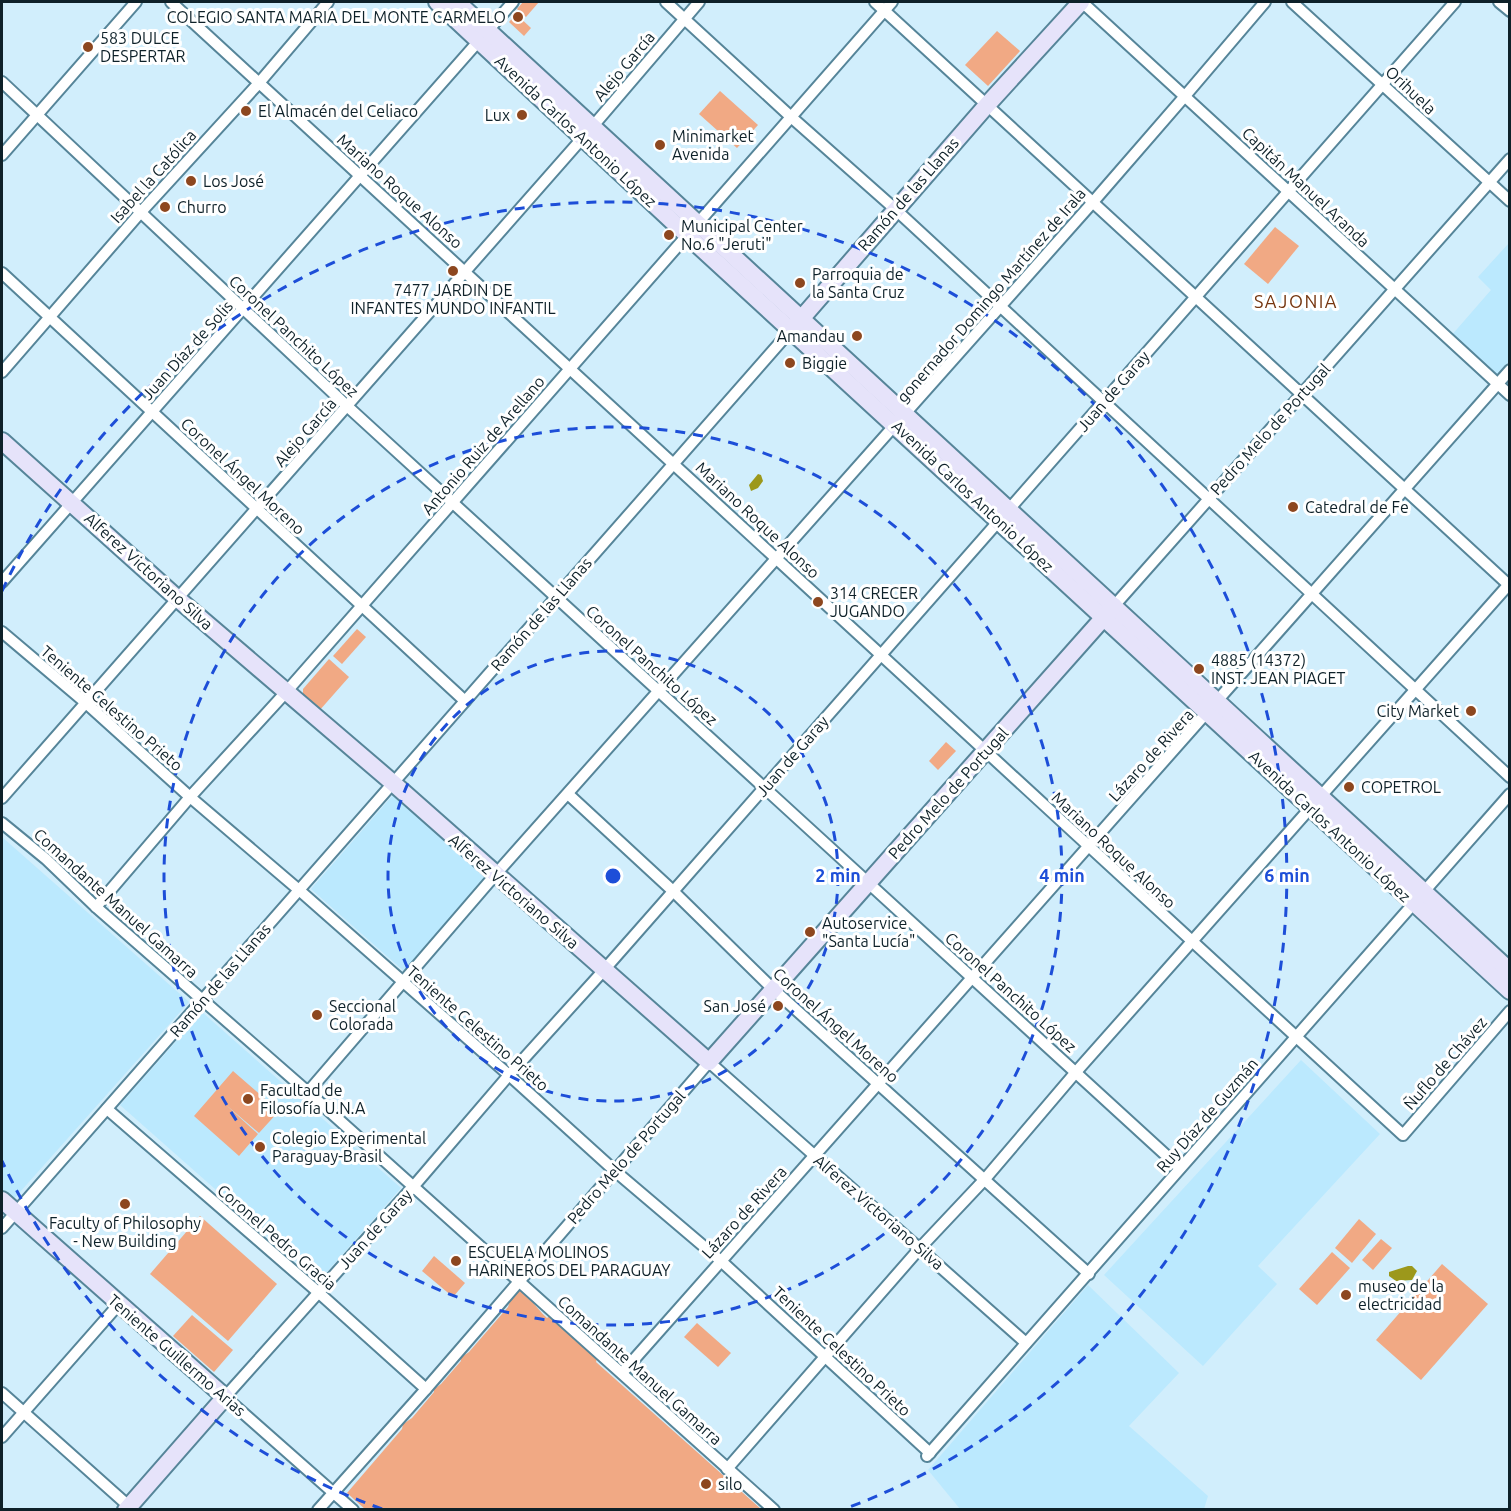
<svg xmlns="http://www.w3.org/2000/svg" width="1511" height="1511" viewBox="0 0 1511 1511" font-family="Ubuntu,sans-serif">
	<rect width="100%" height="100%" fill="#d1eefc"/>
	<g fill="#bbe9fe">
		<path d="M 1509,243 L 1509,361 L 1495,377 L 1451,336 L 1491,290 L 1478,277 Z"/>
		<path d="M 393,795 L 486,876 L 405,972 L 311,889 Z"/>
		<path d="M 2,837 L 189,1002 L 12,1201 L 2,1192 Z"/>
		<path d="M 202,1012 L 401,1188 L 319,1281 L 120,1105 Z"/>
		<path d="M 1301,1060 L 1380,1134 L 1258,1266 L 1277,1284 L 1203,1366 L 1104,1275 Z"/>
		<path d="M 1088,1285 L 1179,1373 L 1129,1426 L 1208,1496 L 1204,1509 L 960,1509 L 928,1470 Z"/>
	</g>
	<g fill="#f1a984">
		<path d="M 523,2 L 539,2 L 526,17 L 517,9 Z"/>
		<path d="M 516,14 L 531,28 L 524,36 L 509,22 Z"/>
		<path d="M 997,31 L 1020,51 L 988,86 L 965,65 Z"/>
		<path d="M 720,91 L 758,125 L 737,148 L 699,114 Z"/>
		<path d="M 1275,227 L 1299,246 L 1268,284 L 1244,264 Z"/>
		<path d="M 357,629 L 366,637 L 342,664 L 333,656 Z"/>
		<path d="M 329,659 L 349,677 L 319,711 L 303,697 L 303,689 Z"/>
		<path d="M 946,742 L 956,751 L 938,770 L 929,761 Z"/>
		<path d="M 233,1071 L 279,1111 L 259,1133 L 225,1104 L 258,1134 L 239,1156 L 194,1116 Z"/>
		<path d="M 200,1216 L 277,1284 L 228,1341 L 150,1274 Z"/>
		<path d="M 1359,1219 L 1376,1234 L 1352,1263 L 1335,1248 Z"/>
		<path d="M 1381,1239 L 1392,1248 L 1373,1270 L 1362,1260 Z"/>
		<path d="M 1332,1252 L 1350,1268 L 1317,1305 L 1299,1289 Z"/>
		<path d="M 434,1256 L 465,1283 L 453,1297 L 422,1271 Z"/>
		<path d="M 1442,1264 L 1488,1304 L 1421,1380 L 1376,1340 Z"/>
		<path d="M 520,1287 C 530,1297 536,1308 547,1318 L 551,1315 L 598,1355 L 596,1362 L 761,1509 L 366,1510 L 347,1493 L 402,1429 L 403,1424 L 412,1418 L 434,1392 L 434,1389 L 441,1384 L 461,1361 L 460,1358 L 469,1352 L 508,1307 L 510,1301 L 509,1296 Z"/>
		<path d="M 192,1315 L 233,1350 L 214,1372 L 173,1336 Z"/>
		<path d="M 697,1323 L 731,1353 L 718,1367 L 684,1337 Z"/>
	</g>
	<g fill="#9c981b">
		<path d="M 758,474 L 761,475 L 763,481 L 758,488 L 751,491 L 749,485 Z"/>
		<path d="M 1408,1266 L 1412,1266 L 1417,1271 L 1412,1280 L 1396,1281 L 1389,1276 L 1389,1272 Z"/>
	</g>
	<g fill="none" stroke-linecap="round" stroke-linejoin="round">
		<g stroke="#568599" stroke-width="14">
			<g id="street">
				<path d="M 171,2 L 1403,1135 L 1510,1011"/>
				<path d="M 666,2 L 790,116 L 895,209 L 1510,777"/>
				<path d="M 875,2 L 1510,586"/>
				<path d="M 1082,2 L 1510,395"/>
				<path d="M 1292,2 L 1510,201"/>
				<path d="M 1499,2 L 1510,11"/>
				<path d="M 2,82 L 347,406 L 1180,1168"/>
				<path d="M 2,155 L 136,2"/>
				<path d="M 2,273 L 465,701"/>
				<path d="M 2,372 L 140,213 L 259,83 L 328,2"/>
				<path d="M 2,582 L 513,2"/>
				<path d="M 1114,606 L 1510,159"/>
				<path d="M 2,632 L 86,703 L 190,797 L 299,890 L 509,1075 L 615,1171 L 721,1261 L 930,1453"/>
				<path d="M 568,794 L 673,891 L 773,989 L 1089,1274"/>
				<path d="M 2,798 L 593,126 L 699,2"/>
				<path d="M 2,823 L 46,859 L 96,907 L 309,1093 L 774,1510"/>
				<path d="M 96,907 L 190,797 L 287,691 L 892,2"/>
				<path d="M 308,1092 L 495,875 L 1093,202 L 1185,96 L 1265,2"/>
				<path d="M 107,1109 L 318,1292 L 426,1389"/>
				<path d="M 2,1228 L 792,329"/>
				<path d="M 622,1373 L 1510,370"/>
				<path d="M 2,1393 L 132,1509"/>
				<path d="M 2,1437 L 119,1304"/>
				<path d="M 927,1456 L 1510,794"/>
				<path d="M 727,1469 L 920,1248 L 985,1179 L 1076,1072 L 1510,583"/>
				<path d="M 318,1510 L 426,1389 L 709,1062 L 1026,1343"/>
				<path d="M 353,1510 L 225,1397 L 413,1187 L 509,1075 L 604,970 L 1455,2"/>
			</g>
		</g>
		<g stroke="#568599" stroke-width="20">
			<g id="secondary">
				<path d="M 437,2 L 687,235 L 1510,991"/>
				<path d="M 457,2 L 1510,971"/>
				<path d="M 794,327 L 987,105 L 1081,2"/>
				<path d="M 2,441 L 178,599 L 393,783 L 709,1062 L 1114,606"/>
				<path d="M 2,1200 L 225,1397 L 126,1510"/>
			</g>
		</g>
		<use href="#street" stroke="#fff" stroke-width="10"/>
		<use href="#secondary" stroke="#e6e3fa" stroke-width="16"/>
	</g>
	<g fill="none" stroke="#1d4ed8" stroke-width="3" stroke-dasharray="10 8">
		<circle cx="613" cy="876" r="225"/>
		<circle cx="613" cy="876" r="449"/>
		<path d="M382 1509A674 674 0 0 1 2 1161M2 591A674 674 0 1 1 844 1509"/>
	</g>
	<g fill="#8d471f" stroke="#fff" stroke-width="2">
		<circle cx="518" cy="17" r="6"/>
		<circle cx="88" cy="47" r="6"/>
		<circle cx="246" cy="111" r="6"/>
		<circle cx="522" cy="115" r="6"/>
		<circle cx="660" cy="145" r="6"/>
		<circle cx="191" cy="181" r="6"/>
		<circle cx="165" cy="207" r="6"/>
		<circle cx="669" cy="235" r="6"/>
		<circle cx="453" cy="271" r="6"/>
		<circle cx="800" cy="283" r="6"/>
		<circle cx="857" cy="336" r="6"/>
		<circle cx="790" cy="363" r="6"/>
		<circle cx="1293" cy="507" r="6"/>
		<circle cx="818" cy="602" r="6"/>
		<circle cx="1199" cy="669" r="6"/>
		<circle cx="1471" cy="711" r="6"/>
		<circle cx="1349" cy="787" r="6"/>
		<circle cx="810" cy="932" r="6"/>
		<circle cx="778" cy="1006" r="6"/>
		<circle cx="317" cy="1015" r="6"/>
		<circle cx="248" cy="1099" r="6"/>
		<circle cx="260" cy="1147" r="6"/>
		<circle cx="125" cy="1204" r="6"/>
		<circle cx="456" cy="1261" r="6"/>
		<circle cx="1346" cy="1295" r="6"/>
		<circle cx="706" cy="1484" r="6"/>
	</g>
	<g text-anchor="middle" stroke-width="6" stroke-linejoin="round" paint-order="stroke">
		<g font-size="16" fill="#0e2129" stroke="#fff" text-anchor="start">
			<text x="506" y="23" text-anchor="end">COLEGIO SANTA MARIA DEL MONTE CARMELO</text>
			<text x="100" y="44">583 DULCE<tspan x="100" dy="18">DESPERTAR</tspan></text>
			<text x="258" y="117">El Almacén del Celiaco</text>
			<text x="510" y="121" text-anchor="end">Lux</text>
			<text x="672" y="142">Minimarket<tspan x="672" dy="18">Avenida</tspan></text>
			<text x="203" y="187">Los José</text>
			<text x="177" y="213">Churro</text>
			<text x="681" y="232">Municipal Center<tspan x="681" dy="18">No.6 "Jeruti"</tspan></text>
			<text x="812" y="280">Parroquia de<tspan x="812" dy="18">la Santa Cruz</tspan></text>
			<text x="453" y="296" text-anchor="middle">7477 JARDIN DE<tspan x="453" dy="18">INFANTES MUNDO INFANTIL</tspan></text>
			<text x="845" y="342" text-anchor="end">Amandau</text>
			<text x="802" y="369">Biggie</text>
			<text x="1305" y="513">Catedral de Fe</text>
			<text x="830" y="599">314 CRECER<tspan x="830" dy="18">JUGANDO</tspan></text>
			<text x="1211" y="666">4885 (14372)<tspan x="1211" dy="18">INST. JEAN PIAGET</tspan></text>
			<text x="1459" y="717" text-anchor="end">City Market</text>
			<text x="1361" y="793">COPETROL</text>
			<text x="822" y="929">Autoservice<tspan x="822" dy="18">"Santa Lucía"</tspan></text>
			<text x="329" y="1012">Seccional<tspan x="329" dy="18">Colorada</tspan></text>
			<text x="766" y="1012" text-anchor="end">San José</text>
			<text x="260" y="1096">Facultad de<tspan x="260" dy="18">Filosofía U.N.A</tspan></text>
			<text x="272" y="1144">Colegio Experimental<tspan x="272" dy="18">Paraguay-Brasil</tspan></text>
			<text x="125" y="1229" text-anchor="middle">Faculty of Philosophy<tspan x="125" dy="18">- New Building</tspan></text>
			<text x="468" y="1258">ESCUELA MOLINOS<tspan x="468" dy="18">HARINEROS DEL PARAGUAY</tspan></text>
			<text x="1358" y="1292">museo de la<tspan x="1358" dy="18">electricidad</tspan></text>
			<text x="718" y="1490">silo</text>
		</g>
		<g font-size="16" fill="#0e2129" stroke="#fff">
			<text transform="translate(624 66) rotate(-50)" y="6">Alejo García</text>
			<text transform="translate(1411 90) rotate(43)" y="6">Orihuela</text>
			<text transform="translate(576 131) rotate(43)" y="6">Avenida Carlos Antonio López</text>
			<text transform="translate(153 176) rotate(-48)" y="6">Isabel la Católica</text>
			<text transform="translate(1306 187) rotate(43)" y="6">Capitán Manuel Aranda</text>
			<text transform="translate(400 191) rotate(42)" y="6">Mariano Roque Alonso</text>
			<text transform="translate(908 194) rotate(-49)" y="6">Ramón de las Llanas</text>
			<text transform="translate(991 295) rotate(-49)" y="6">gonernador Domingo Martínez de Irala</text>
			<text transform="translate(294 336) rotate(43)" y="6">Coronel Panchito López</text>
			<text transform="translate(187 350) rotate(-48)" y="6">Juan Díaz de Solis</text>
			<text transform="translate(1113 391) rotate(-49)" y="6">Juan de Garay</text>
			<text transform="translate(1270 429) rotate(-48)" y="6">Pedro Melo de Portugal</text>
			<text transform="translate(305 432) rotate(-49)" y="6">Alejo García</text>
			<text transform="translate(483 445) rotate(-49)" y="6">Antonio Ruiz de Arellano</text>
			<text transform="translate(243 476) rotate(43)" y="6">Coronel Ángel Moreno</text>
			<text transform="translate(973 496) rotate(43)" y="6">Avenida Carlos Antonio López</text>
			<text transform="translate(758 520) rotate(43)" y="6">Mariano Roque Alonso</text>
			<text transform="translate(149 571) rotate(42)" y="6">Alferez Victoriano Silva</text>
			<text transform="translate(541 614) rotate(-49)" y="6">Ramón de las Llanas</text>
			<text transform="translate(652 665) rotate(42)" y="6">Coronel Panchito López</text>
			<text transform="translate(112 708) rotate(41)" y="6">Teniente Celestino Prieto</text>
			<text transform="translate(1151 755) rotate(-48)" y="6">Lázaro de Rivera</text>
			<text transform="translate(792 756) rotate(-49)" y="6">Juan de Garay</text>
			<text transform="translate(948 793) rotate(-48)" y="6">Pedro Melo de Portugal</text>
			<text transform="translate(1330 826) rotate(43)" y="6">Avenida Carlos Antonio López</text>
			<text transform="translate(1114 850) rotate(43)" y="6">Mariano Roque Alonso</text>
			<text transform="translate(514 891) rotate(41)" y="6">Alferez Victoriano Silva</text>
			<text transform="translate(116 903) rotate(42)" y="6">Comandante Manuel Gamarra</text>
			<text transform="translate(220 980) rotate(-49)" y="6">Ramón de las Llanas</text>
			<text transform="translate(1011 992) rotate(42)" y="6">Coronel Panchito López</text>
			<text transform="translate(836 1025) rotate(42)" y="6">Coronel Ángel Moreno</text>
			<text transform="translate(478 1028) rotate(41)" y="6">Teniente Celestino Prieto</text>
			<text transform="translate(1445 1063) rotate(-49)" y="6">Ñuflo de Chávez</text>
			<text transform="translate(1207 1115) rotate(-49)" y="6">Ruy Díaz de Guzmán</text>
			<text transform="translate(626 1157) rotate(-49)" y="6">Pedro Melo de Portugal</text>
			<text transform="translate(744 1212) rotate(-48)" y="6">Lázaro de Rivera</text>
			<text transform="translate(879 1212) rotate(41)" y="6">Alferez Victoriano Silva</text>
			<text transform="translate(375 1229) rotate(-48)" y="6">Juan de Garay</text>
			<text transform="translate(277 1237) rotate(41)" y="6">Coronel Pedro Gracia</text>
			<text transform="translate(842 1351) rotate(43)" y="6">Teniente Celestino Prieto</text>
			<text transform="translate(177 1355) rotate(41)" y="6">Teniente Guillermo Arias</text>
			<text transform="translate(640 1370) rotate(42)" y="6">Comandante Manuel Gamarra</text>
		</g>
		<g font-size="18" letter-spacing="1.5" fill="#74350f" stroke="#fff">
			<text x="1296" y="308">SAJONIA</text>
		</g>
	</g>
	<circle cx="613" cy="876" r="9" fill="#1d4ed8" stroke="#fff" stroke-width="3"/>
	<g font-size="18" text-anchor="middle" font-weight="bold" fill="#1d4ed8" stroke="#fff" stroke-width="6" stroke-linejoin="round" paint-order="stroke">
		<text x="838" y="882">2 min</text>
		<text x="1062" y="882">4 min</text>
		<text x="1287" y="882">6 min</text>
	</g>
	<rect width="1511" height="1511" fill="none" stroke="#0e2129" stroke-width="6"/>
</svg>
